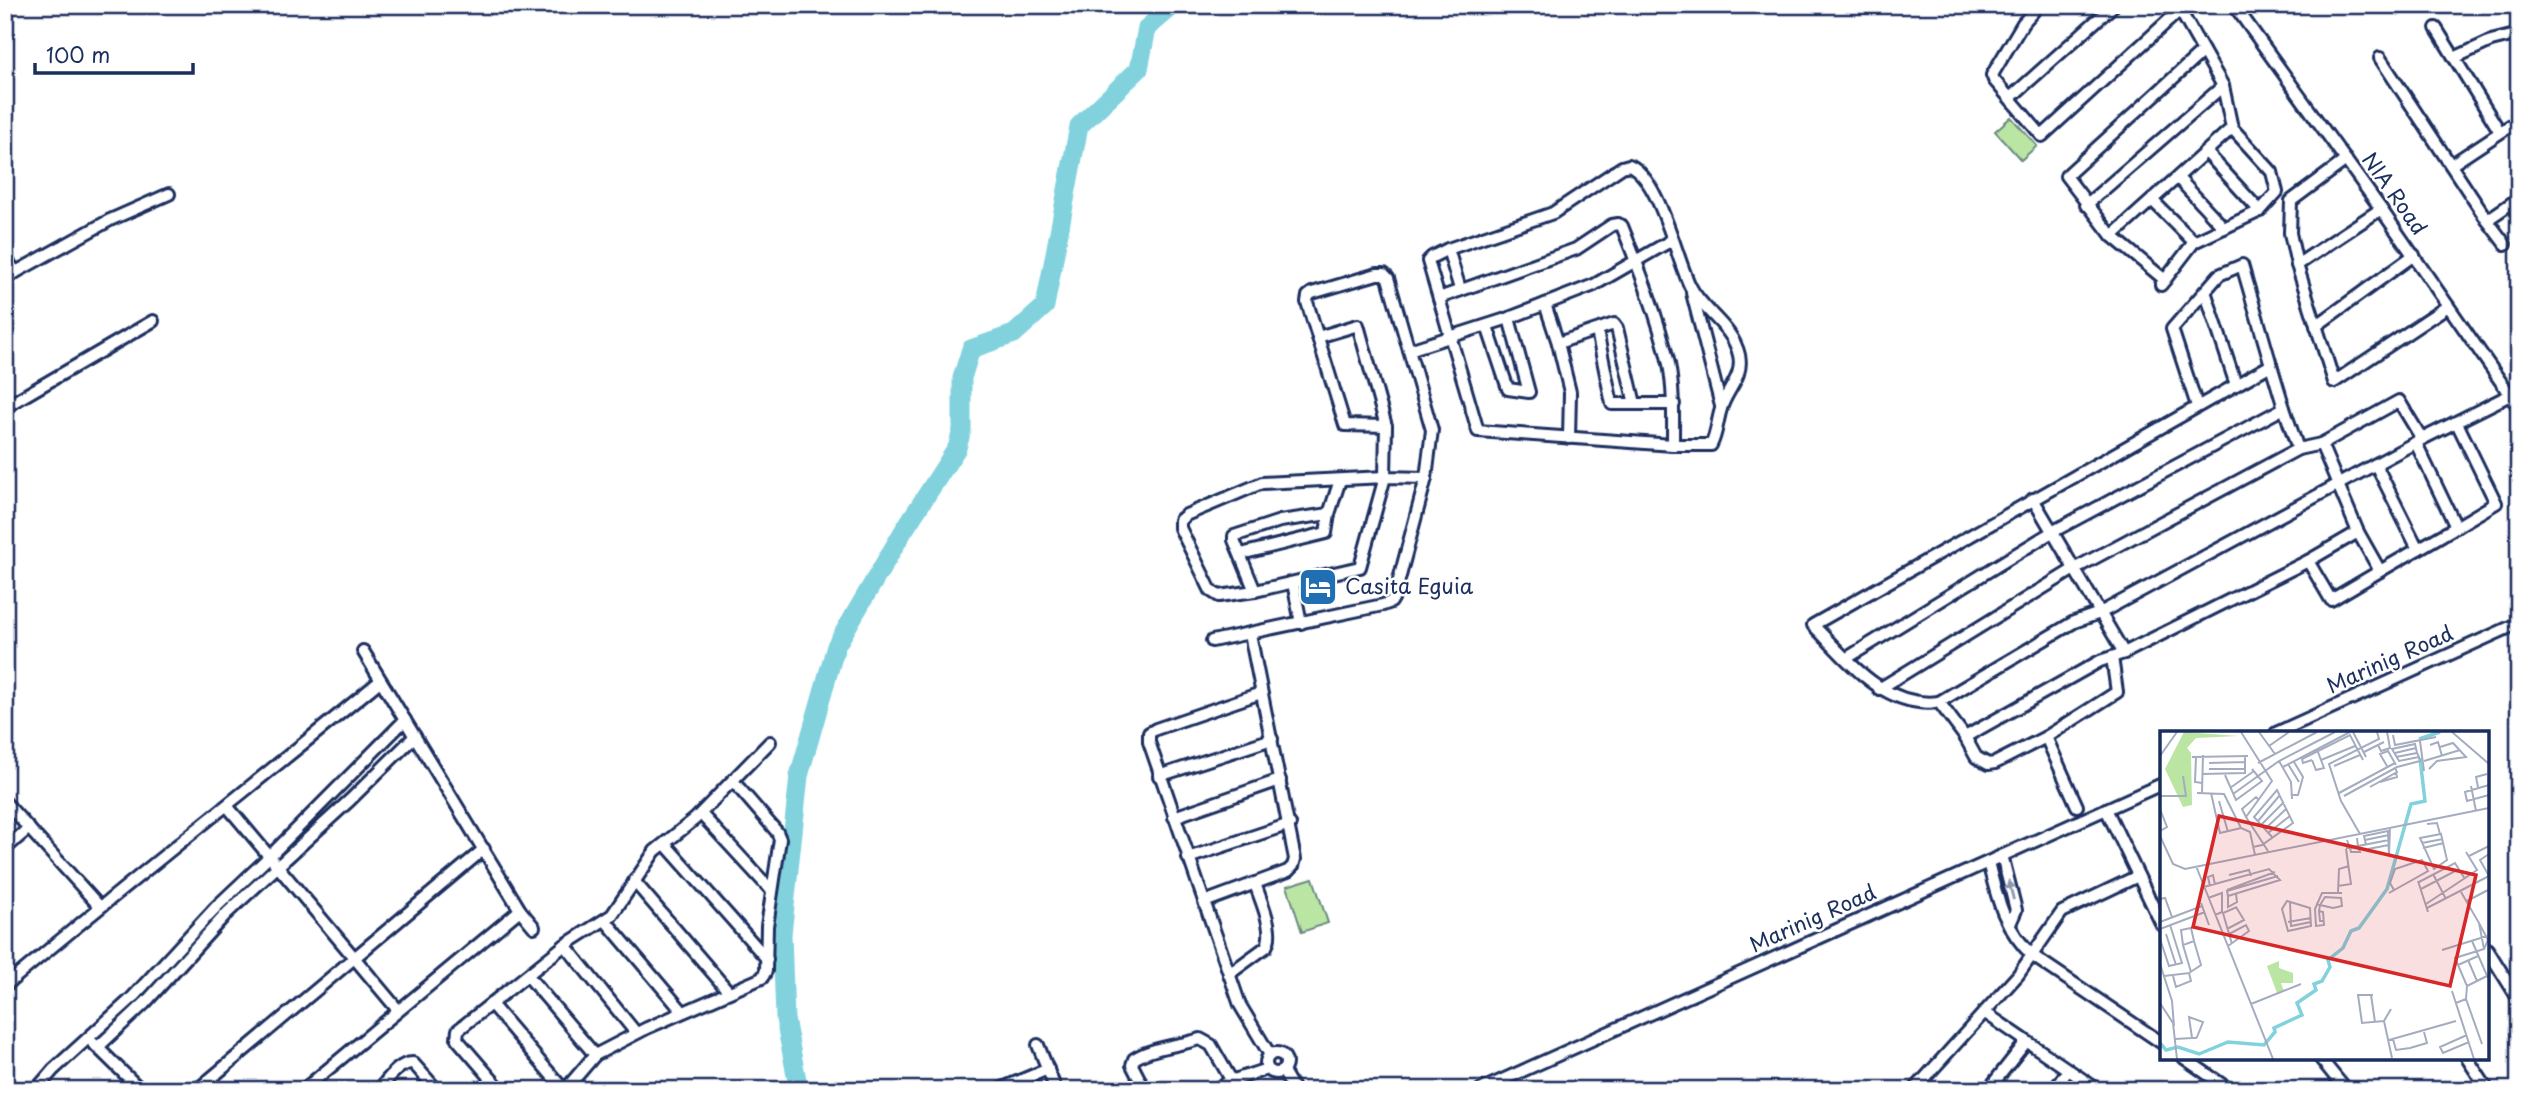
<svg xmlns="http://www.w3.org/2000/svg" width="2524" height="1095" viewBox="0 0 2524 1095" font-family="'Playpen Sans',sans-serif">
	<rect width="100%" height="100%" fill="#fff"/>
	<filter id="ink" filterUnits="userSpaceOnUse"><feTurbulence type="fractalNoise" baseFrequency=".0143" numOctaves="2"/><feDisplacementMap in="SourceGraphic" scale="14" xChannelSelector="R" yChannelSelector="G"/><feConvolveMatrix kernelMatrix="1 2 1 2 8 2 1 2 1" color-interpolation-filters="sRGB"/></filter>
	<g filter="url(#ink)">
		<g fill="#bae5a3" stroke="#6a8a80" stroke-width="2">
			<path d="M 2011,117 L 2037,146 L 2021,160 L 1995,131 Z"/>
			<path d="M 1313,878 L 1328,923 L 1302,932 L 1287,886 Z"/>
		</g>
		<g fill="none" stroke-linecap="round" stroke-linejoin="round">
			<path stroke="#82d2de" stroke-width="19" d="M 799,1090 L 785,1019 L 782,934 L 799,776 L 836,646 L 904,530 L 957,448 L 962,430 L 962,378 L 971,349 L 1014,334 L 1045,306 L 1079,126 L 1139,69 L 1147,28 L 1174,5"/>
			<g stroke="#1b2f5e" stroke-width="16">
				<g id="minor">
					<path d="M 2039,5 L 2023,23 L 1992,75 L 1994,80 L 2042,136 L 2180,10"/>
					<path d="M 2234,5 L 2381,209 L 2519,408"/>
					<path d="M 2436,28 L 2500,132"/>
					<path d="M 2380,58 L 2487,220 L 2505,244"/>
					<path d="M 2454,58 L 2491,41 L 2519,34"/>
					<path d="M 2010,98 L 2114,5"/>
					<path d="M 2207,153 L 2260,211"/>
					<path d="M 2346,160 L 2291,201 L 2290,233 L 2297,265 L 2334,382 L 2448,306"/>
					<path d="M 1629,165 C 1659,177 1676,257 1690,286 C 1703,312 1732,325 1739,355 C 1744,377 1726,390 1721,409 C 1717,421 1717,434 1711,445 L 1673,445 L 1478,431 L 1428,261 L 1432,257 L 1448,249 L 1553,213 L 1622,167 Z"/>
					<path d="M 2451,165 L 2519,120"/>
					<path d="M 2178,178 L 2224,228"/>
					<path d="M 2153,201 L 2194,242"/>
					<path d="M 2086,205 L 2223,86"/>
					<path d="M 2487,220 L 2519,198"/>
					<path d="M 2112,236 L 2232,128"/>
					<path d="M 1448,249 L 1460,289"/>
					<path d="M 5,258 L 16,272 L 5,279"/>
					<path d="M 2297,265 L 2381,209"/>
					<path d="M 16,272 L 110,220 L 169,194"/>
					<path d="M 2165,280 L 2112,236 L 2066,176 L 2203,51"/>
					<path d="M 2161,285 L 2194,242 L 2260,211 L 2277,192 L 2272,172 L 2232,128 L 2223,86 L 2177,5"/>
					<path d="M 2205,291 L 2236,385"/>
					<path d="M 1692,293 L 1721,406"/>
					<path d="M 1439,298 L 1576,249 L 1612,225 L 1618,224 L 1622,226 C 1640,271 1658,317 1669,364 C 1674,391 1673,418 1673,445"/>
					<path d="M 1545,304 L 1558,343 L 1614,324 L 1617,328 L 1635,404"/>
					<path d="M 1487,326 L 1508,389 L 1529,392 L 1509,318"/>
					<path d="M 2316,326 L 2414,255"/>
					<path d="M 1597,331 L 1612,404 L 1674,404"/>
					<path d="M 1318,337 L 1358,325 L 1386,426 L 1385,477 L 1360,567 L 1255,591 L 1219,596 L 1211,591 L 1180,528 L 1180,520 L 1186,515 L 1262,483 L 1385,477 L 1426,478"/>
					<path d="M 1558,343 L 1570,392 L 1569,438"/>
					<path d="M 1409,350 L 1509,318 L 1594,285 L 1672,240"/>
					<path d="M 2197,406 L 2172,329 L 2219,275 L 2242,265 L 2271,365 L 1813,625 C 1848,660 1884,709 1939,702 L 2074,622 L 2100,613 L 2422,439 L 2510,395"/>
					<path d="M 5,407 L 153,321"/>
					<path d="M 2416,443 L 2456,527 L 2496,503 L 2457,423"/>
					<path d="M 2321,444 L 2399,401 L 2422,439"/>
					<path d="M 2298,449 L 2321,444 L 2358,532 L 2380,571 L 2418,549"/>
					<path d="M 2376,465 L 2418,549 L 2456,527"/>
					<path d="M 2033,499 L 2124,653 L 2308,561"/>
					<path d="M 2358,532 L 2308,561 L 2331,600 L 2380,571"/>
					<path d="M 1241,554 L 1326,533 L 1329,514 L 1340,480"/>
					<path d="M 1293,583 L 1301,623"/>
					<path d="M 1255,591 L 1234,540 L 1234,536 L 1280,521 L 1329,514"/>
					<path d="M 1212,641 L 1383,605 L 1391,602 L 1395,595 L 1426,478 L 1432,430 L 1388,278 L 1384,274 L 1377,274 L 1312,293 L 1308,296 L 1307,302 L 1345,425 L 1386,426"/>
					<path d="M 363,651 L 520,910 L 534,927"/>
					<path d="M 1847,658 L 2052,532 L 2284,408 L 2271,365"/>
					<path d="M 1879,689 L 2074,569 L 2298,449 L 2284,408"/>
					<path d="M 1261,693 L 1156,729 L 1149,733 L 1149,742 L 1240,1005 L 1270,1055"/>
					<path d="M 1939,702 L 1965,737 L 2100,661 L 2124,653"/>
					<path d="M 2276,733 L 2519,623"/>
					<path d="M 1965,737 L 1976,757 L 1988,764 L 1995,763 L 2046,737 L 2117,692 L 2112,657"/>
					<path d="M 2046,737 L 2077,806"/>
					<path d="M 1159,776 L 1272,739"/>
					<path d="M 5,802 L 100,907"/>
					<path d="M 228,807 L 398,1010"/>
					<path d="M 2106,809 L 2162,925"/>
					<path d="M 701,814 L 772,891"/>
					<path d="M 1174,817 L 1280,780"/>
					<path d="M 665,844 L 767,959"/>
					<path d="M 5,849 L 29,828"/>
					<path d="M 2002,855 L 2016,910 L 2010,924"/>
					<path d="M 1188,858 L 1290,824"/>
					<path d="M 1988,862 C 1997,898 2004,929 2033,956 L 2162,1043"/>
					<path d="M 634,881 L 729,992"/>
					<path d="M 1204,902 L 1288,871 L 1293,866 L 1295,859 L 1250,634"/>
					<path d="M 605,920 L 683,1012"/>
					<path d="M 565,945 L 636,1033"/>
					<path d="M 2487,949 L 2519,1000"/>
					<path d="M 1229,974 L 1266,947 C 1276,931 1260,900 1255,883"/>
					<path d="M 528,976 L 595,1055"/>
					<path d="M 5,986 C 129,882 256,783 380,681"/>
					<path d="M 491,1004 L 564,1090"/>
					<path d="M 1984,1012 L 2098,1090"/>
					<path d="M 93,1043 L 141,1090"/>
					<path d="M 1038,1045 L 1056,1090"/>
					<path d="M 98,1047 L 145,1003 L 227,913 L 350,800 L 415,736"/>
					<circle cx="1276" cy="1063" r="10"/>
					<path d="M 2184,1058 L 2230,1090"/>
					<path d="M 2320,1058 L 2346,1090"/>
					<path d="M 2467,1058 L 2488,1090"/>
					<path d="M 1283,1071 L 1294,1090"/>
					<path d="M 36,1090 L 53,1070 L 131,999 L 216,907 L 270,856 L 405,720"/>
					<path d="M 197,1090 L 484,849"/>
					<path d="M 303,1090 L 520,910"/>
					<path d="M 379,1090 C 388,1079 398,1063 413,1063 L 437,1090"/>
					<path d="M 501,1090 L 457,1039 L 458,1030 L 565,945 L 612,915 L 655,851 L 695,819 L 770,742"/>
					<path d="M 565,1090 L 595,1055 L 647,1028 L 762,978 L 766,971 L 767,926 L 780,839 L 777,832 L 733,781"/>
					<path d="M 998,1090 L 1048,1069"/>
					<path d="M 1145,1090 L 1132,1065 L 1134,1059 C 1153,1047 1178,1046 1200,1039 L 1211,1045 L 1237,1090"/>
					<path d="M 1214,1090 L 1231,1081 L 1267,1069"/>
					<path d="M 1480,1090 L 2162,784"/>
					<path d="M 1914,1090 L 2018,975 L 2062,912 L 2138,876"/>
					<path d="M 1988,1090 L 2026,1042"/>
					<path d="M 2054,1090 L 2068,1070"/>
				</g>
			</g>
			<use href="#minor" stroke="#fff" stroke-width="10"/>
		</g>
		<defs><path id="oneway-solid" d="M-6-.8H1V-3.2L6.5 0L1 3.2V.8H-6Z" transform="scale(1.75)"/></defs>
		<use fill="#8d97ae" href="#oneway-solid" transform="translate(2011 890) rotate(-104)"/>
	</g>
	<defs>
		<g id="hotel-square" transform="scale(2.0125)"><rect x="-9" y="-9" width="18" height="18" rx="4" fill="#1f6fb2" stroke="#fff"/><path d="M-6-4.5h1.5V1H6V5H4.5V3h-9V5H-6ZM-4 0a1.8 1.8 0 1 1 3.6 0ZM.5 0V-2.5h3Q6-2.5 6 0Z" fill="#fff"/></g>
	</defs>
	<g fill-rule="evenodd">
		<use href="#hotel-square" x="1318" y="587"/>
	</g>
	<g text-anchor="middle" stroke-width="5" stroke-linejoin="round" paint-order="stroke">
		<g font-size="21" fill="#1b2f5e" stroke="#fff">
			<text transform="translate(2394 194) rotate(55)" y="7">NIA Road</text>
			<text transform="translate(2390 660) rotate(-24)" y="7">Marinig Road</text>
			<text transform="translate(1813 919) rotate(-24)" y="7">Marinig Road</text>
		</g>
		<g font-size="21" fill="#1b2f5e" stroke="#fff" text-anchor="start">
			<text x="1345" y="594">Casita Eguia</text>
		</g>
	</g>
	<g transform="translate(2160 731)">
		<rect width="329" height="329" fill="#fff"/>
		<path d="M 24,1 L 78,5 L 36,7 L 27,17 L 31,22 L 32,74 L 23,76 L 5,38 ZM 119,230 L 119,237 L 133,242 L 133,252 L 121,252 L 124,260 L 117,262 L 107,235 Z" fill="#bae5a3"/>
		<path fill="none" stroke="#82d2de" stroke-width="3.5" d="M 259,8 L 280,1M 0,312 L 6,319 L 18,316 L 39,323 L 68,311 L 104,314 L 115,301 L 114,297 L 142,284 L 137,272 L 156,259 L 154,253 L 162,250 L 170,236 L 168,229 L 183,217 L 191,200 L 199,197 L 227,158 L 251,73 L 265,70 L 260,27"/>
		<path fill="none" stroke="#a4acbf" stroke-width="2" d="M 81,1 L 112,50 L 86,86 L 108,120M 99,1 L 115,23M 193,1 L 206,26M 292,1 L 329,33M 233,4 L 235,14 L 276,6M 260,10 L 264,40M 218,14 L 221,20 L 230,17 L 227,1M 270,14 L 278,11 L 282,25M 109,15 L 129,1M 204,21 L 224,11M 235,22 L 256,17M 0,25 L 17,1M 32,26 L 88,25M 36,26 L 35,51 L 42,52M 236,26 L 257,22M 152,29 L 143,32 L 142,28 L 190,4 L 203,29M 152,29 L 156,39 L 164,37 L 158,21M 161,29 L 195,15M 119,30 L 131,51 L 132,68M 264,30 L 300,19M 49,32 L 85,31M 98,32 L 157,1M 128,33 L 139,51M 174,35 L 200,24M 227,35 L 220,23 L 228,20 L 236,34M 123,36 L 190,1M 49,38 L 86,38M 269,38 L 277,30 L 306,26 L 293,12 L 280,16M 42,43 L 85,42 L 85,25M 65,44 L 76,69 L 102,50 L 92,38M 220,51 L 237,46 L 236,42M 329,54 L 305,61 L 307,70 L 329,64M 311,55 L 316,80M 210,56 L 237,41 L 235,37M 318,56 L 316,46 L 327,43M 70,57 L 94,40M 37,62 L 64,63 L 81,97 L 90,101 L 95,124M 42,62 L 43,24M 51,62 L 60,102 L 81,97M 179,62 L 235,32M 73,63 L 119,30 L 175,1M 132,64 L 138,64 L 143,46 L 134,31M 0,65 L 26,65 L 23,45M 184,65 L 237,36 L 260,30 L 259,26 L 257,22 L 255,13 L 232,18 L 239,30 L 259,26M 59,70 L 68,101M 0,78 L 7,96 L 0,100M 86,86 L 82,78 L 96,66 L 99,69M 98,90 L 120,64M 267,93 L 277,92 L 280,103M 101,94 L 124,71M 105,98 L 126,78M 108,102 L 130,85M 200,103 L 181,70 L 169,33 L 219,8 L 217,1M 281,103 L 287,129 L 274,138 L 260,107 ZM 0,105 L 13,133 L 25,138 L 329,77M 197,107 L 198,115 L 229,109M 205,109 L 229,104M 262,112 L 283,108M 206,114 L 204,105 L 228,100 L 229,124 L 230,96M 93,116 L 102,114 L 133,92 L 117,59 L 94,86 L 112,106M 186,117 L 190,117 L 198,115 L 200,121 L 191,121 L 190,117 L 187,109M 263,117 L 284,112M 208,118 L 229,114M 329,123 L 320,129 L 329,145M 309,125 L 329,115M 36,135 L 113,328M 273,143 L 286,168M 69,144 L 89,139 L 91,145M 258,150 L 268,181M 259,151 L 295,132 L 305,148M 50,155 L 48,146 L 53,144 L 55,154M 178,155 L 191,153 L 186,118M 44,156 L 109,138 L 120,149 L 68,165 L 68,176 L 77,171 L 76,163M 261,158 L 299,138M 67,159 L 115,141M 178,162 L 179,138 L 189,135M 229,162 L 268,140 L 262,129 L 235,138 L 230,152 L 234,159M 68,165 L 67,160 L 118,145M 48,167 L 62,162 L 62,181 L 55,184M 0,168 L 5,167 L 12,186M 127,170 L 150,177 L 151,195 L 128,200 L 122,178 ZM 307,170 L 328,159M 130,171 L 131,195 L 151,191M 41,172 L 49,194M 156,173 L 160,174 L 173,177 L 182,175 L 181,167 L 165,166 L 160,174 L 159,180 L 160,190 L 164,190M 266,173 L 317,139 L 306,121M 267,177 L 329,145M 159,180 L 163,181 L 164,194 L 156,195 L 155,178 L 162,162 L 182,162M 0,191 L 42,175M 128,191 L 151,187M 319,192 L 328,209 L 324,218M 0,198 L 45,181M 67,198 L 84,189 L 76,176M 6,203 L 16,234M 0,208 L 9,235 L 22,232 L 10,194M 312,210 L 328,247M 72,213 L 63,182 L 77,176M 23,214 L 21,199 L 31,197 L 34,210M 68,215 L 89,200 L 86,194 L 69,203M 282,219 L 327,205M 308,229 L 317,250M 0,233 L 12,270 L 14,295M 298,234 L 318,225M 29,242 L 41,234 L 34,210 L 23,214 L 31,241M 4,245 L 29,242 L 31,250 L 16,256 L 13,245M 307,255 L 327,245M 292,260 L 314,328M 211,264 L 215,291M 213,264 L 198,264 L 202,292 L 224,290M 306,268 L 322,313M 0,272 L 13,292 L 17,328M 296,272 L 306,268 L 307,255 L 295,227 L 324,218 L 319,192 L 301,161M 91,273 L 141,253M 231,278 L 224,290 L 232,327M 307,304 L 280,316 L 283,322 L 309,311M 15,308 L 32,307 L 36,307 L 37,306 L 43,291 L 29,286 L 32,307M 233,308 L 236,319 L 250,317 L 267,312 L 264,301M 229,309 L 296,290"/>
		<path fill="#d62828" fill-opacity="0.15" stroke="#d62828" stroke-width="3.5" d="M 59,85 L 316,144 L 290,255 L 33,196 Z"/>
		<rect width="329" height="329" fill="none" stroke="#1b2f5e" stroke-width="3.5"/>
	</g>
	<rect width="2524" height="1095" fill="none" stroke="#fff" stroke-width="28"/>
	<rect x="14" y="14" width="2496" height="1067" fill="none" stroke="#1b2f5e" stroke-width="2.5" filter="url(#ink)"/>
	<path d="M35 63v10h158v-10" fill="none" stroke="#1b2f5e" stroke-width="3.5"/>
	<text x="46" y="63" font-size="21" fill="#1b2f5e" stroke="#ffffff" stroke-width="5" paint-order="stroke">100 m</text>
</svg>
